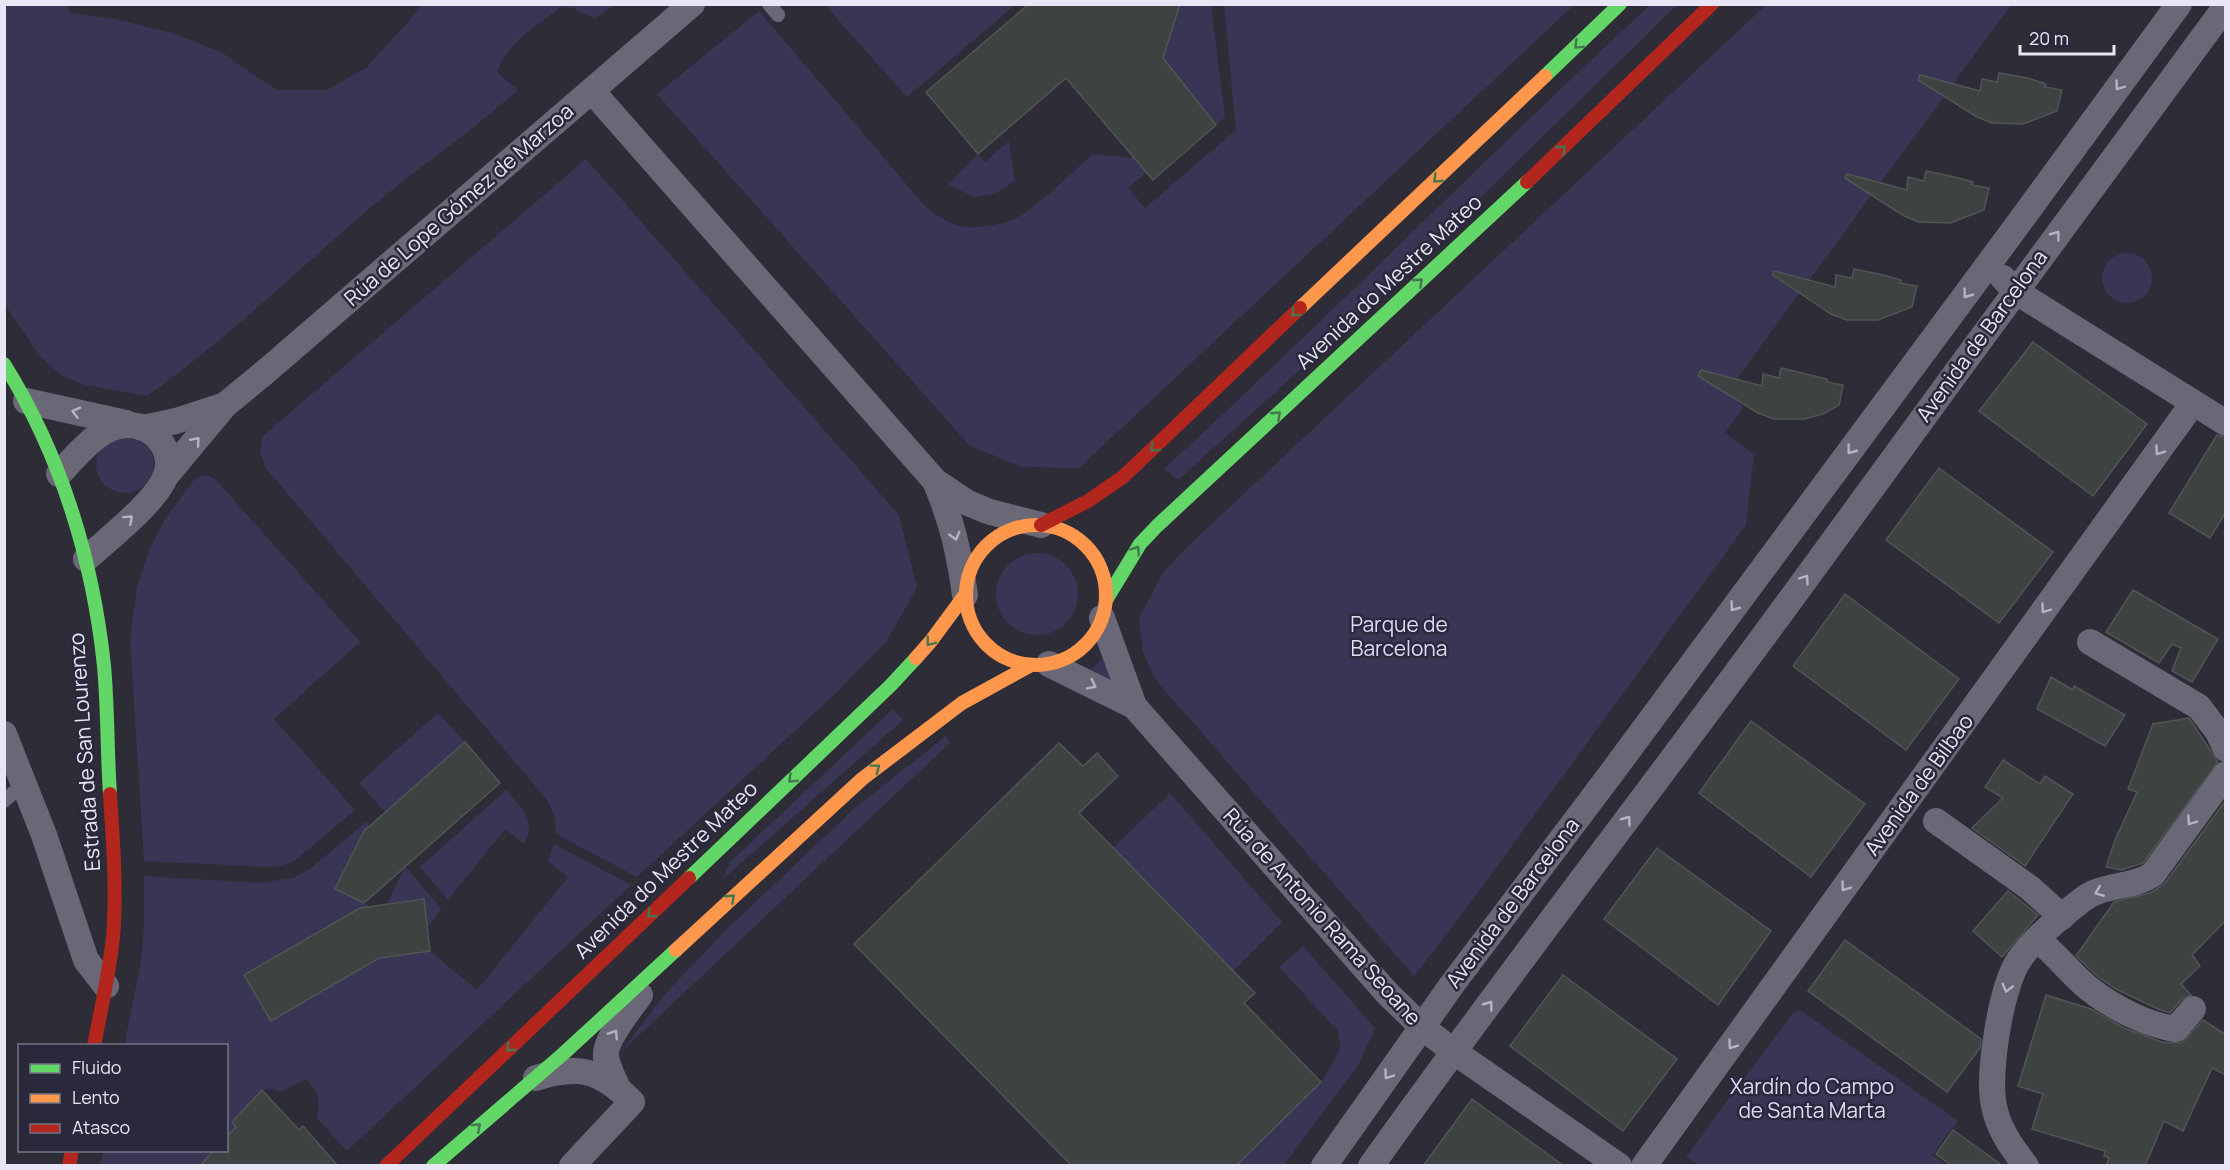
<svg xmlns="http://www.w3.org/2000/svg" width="2230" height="1170" viewBox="0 0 2230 1170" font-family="Manrope,sans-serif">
	<rect width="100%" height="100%" fill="#2e2c37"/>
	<g fill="#393555">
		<path d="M 4,5 L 67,5 L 70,13 L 115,19 L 172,33 L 221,52 L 276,90 L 327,90 L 367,67 L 423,5 L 613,5 L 595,19 L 573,8 L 561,7 L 521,37 L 504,57 L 497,72 L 518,90 C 469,134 414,170 364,213 C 293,275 224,341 147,396 L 86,385 L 62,376 L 40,356 L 5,305 Z"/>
		<path d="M 825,5 L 1015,5 L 907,97 Z"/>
		<path d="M 1180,5 L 1211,5 L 1225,117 L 1216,125 L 1163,58 Z"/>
		<path d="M 1224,5 L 1574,5 L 1079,468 L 1023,467 L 970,446 L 657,94 L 759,11 L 925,206 C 934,213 945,222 957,225 C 973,230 997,226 1012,220 C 1035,210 1072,172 1093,154 L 1130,158 L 1133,156 L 1147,172 L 1128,188 L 1145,208 L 1236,130 Z"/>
		<path d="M 1650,5 L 1677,5 L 1352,323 L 1178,480 L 1164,469 C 1329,317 1486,157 1650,5 Z"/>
		<path d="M 1766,5 L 2011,5 L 1727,392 L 1743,407 L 1725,433 L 1754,454 L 1746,525 L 1460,917 L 1414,976 L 1155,679 L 1143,652 L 1139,618 L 1163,573 L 1187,547 Z"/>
		<path d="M 1009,141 L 1015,181 L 996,193 L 975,197 L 948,185 L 978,154 L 985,162 Z"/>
		<path d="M 586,159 L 899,515 L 917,587 L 886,642 L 837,692 L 637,877 L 556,834 L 555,819 L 548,801 L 265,467 L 260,451 L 263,436 Z"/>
		<circle cx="2127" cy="278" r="25"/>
		<circle cx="125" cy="464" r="29"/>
		<path d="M 208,475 L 216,480 L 360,642 L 274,719 L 355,810 L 297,859 L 285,865 L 269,867 L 144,861 L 130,640 L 137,587 L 149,550 L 165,519 L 193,481 L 199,476 Z"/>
		<circle cx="1037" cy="594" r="41"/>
		<path d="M 1107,654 L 1126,692 L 1087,673 Z"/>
		<path d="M 893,709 L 903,720 L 722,880 L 730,862 Z"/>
		<path d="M 438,713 L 465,742 L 386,813 L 359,783 Z"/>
		<path d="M 946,736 L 950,743 L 620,1053 L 665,994 L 727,929 L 856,807 Z"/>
		<path d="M 506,790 C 520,807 538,821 524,844 L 505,829 L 448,900 L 420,867 Z"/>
		<path d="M 1170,793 L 1282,922 L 1233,971 L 1113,848 Z"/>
		<path d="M 366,822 L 398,859 L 335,889 L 372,907 L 353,912 L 244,975 L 271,1021 L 379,958 L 430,951 L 477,990 L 568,877 L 548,861 L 554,844 L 631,885 L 347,1151 L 317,1118 C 321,1101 318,1090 305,1079 L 282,1092 L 271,1089 L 262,1090 L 232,1122 L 236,1127 L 227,1137 L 226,1046 L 124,1046 L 141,961 L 144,925 L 144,876 L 261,883 L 293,878 L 310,869 Z"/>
		<path d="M 405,866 L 441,909 L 428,927 L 423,899 L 387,904 Z"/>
		<path d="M 1303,946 L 1375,1028 L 1359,1064 L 1284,1165 L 1236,1166 L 1321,1082 L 1337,1056 L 1340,1046 L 1338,1031 L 1279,967 Z"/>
		<path d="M 1800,1010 L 1958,1121 L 1932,1155 L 1946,1165 L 1700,1166 L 1686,1157 L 1792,1014 Z"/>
		<path d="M 103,1151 L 214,1151 L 200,1165 L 100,1166 Z"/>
	</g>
	<g fill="#3d4340" stroke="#525455" stroke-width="1.5">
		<path d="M 1029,4 L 1180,4 L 1163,58 L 1216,125 L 1153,180 L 1066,78 L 978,154 L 926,92 Z"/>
		<path d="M 1999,73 L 2028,78 L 2046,84 L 2045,87 L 2062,90 L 2057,111 L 2023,124 L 1992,123 L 1977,117 L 1918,80 L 1920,75 L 1980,91 L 1982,79 L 1997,82 Z"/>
		<path d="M 1926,171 L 1955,177 L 1973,182 L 1972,185 L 1989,188 L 1984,210 L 1950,223 L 1919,222 L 1904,216 L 1845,178 L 1847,174 L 1907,190 L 1908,177 L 1924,181 Z"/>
		<path d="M 1854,269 L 1883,275 L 1901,280 L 1900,283 L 1917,286 L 1912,307 L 1878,320 L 1847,320 L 1831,314 L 1773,275 L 1774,271 L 1835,287 L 1836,275 L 1852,278 Z"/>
		<path d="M 2033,342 L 2147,424 L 2093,496 L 1979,411 Z"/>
		<path d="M 1781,368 L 1827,379 L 1827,382 L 1843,385 L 1839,405 L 1823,414 L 1804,419 L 1774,419 L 1758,413 L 1698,376 L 1701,370 L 1762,386 L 1763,374 L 1779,378 Z"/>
		<path d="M 2217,435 L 2226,438 L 2226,512 L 2210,538 L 2169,513 Z"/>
		<path d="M 1939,468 L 2053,552 L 1999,623 L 1886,540 Z"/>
		<path d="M 2133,590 L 2218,639 L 2192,682 L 2172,671 L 2181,648 L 2172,644 L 2159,663 L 2106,632 Z"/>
		<path d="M 1845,594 L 1959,679 L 1906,750 L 1793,666 Z"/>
		<path d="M 2051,677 L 2073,690 L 2074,686 L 2125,715 L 2105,746 L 2037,709 Z"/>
		<path d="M 2189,718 L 2218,762 L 2143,863 L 2121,870 L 2106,867 L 2115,840 L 2137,792 L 2128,789 L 2153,724 Z"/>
		<path d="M 1751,721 L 1865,804 L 1811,877 L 1699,793 Z"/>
		<path d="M 465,742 L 500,783 L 364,903 L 335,889 L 364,831 Z"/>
		<path d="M 1059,743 L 1083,766 L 1097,753 L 1118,776 L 1079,813 L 1255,993 L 1244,1003 L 1321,1082 L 1236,1166 L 1072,1166 L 854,944 Z"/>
		<path d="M 2003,760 L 2040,784 L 2045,776 L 2073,794 L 2025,866 L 1972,828 L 2003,798 L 1985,787 Z"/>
		<path d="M 2226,800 L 2226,920 L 2192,955 L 2200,966 L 2181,984 L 2191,995 L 2182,999 L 2170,1013 L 2158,1009 L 2116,989 L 2097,976 L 2076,956 L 2114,902 L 2150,893 L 2165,883 Z"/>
		<path d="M 1657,848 L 1771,931 L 1718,1005 L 1604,919 Z"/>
		<path d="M 2008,891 L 2038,915 L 2002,957 L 1973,931 Z"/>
		<path d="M 424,899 L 430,951 L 379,958 L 271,1021 L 244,975 L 360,908 Z"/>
		<path d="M 1845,940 L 1981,1039 L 1980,1048 L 1947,1092 L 1808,991 Z"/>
		<path d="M 1563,975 L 1677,1059 L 1623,1131 L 1510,1046 Z"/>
		<path d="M 2046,995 L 2091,1009 L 2124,1028 L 2162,1042 L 2182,1043 L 2203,1020 L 2226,1035 L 2226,1075 L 2212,1068 L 2183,1131 L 2164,1121 L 2145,1166 L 2106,1166 L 2109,1158 L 2104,1156 L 2105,1151 L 2032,1129 L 2043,1094 L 2018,1086 Z"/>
		<path d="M 262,1090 L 299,1130 L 303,1126 L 338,1166 L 200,1166 L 214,1150 L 226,1150 L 226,1137 L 236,1127 L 232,1122 Z"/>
		<path d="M 1472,1099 L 1564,1166 L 1423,1166 Z"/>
		<path d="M 1953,1130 L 2003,1166 L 1952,1166 L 1936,1154 Z"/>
	</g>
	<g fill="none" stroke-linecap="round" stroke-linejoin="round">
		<g stroke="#6a6876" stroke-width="14">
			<path d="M 769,4 L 778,15"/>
			<path d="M 4,801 L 24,783"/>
		</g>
		<g stroke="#6a6876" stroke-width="26">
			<path d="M 592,91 L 935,481 L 968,503 L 990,512 L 1041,525"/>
			<path d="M 2003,278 L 2015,291 L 2026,298 L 2226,423"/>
			<path d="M 26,401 L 126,423"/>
			<path d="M 143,428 L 176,421 L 225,405"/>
			<path d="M 59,474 C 79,453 105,418 137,426 C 146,428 155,433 160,441 C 168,451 170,463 166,475 C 158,500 107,540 86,559"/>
			<path d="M 165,477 L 225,405 L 264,373 L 692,4"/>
			<path d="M 935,481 C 952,521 959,552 965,595"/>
			<path d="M 1102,618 L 1134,706 L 1387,993 L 1422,1027 L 1453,1051 L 1619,1166"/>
			<path d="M 2090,642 L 2199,707 L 2218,732 L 2226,749"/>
			<path d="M 1049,664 L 1134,706"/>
			<path d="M 4,734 L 44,835 L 86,960 L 106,986"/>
			<path d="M 1936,821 L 2030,888 L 2062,917"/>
			<path d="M 2038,940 C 2056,954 2070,973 2088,988 C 2112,1007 2146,1025 2176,1029 L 2193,1009"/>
			<path d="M 536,1078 C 578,1064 601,1070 632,1102 L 572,1166"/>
			<path d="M 618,1088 C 613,1078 608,1068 606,1057 C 604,1039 630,1010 640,995"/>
			<path d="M 1324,1166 L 1451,986 L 1610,775 L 2010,235 L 2179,4"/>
			<path d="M 1371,1166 C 1511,969 1660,779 1802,584 C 1943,391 2083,198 2226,6"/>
			<path d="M 1644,1166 L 2193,403"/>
			<path d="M 2026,1166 C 2012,1148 1998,1128 1994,1106 C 1987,1075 2001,986 2019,960 C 2031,941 2064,914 2082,900 C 2103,883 2132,889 2153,874 L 2226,774"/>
		</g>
		<g stroke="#63d668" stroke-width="14">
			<path d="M 1545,76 L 1620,4"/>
			<path d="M 4,364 C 61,455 93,560 104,666 C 108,709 107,752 110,794"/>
			<path d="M 1106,600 L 1140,544 L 1157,526 L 1527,182"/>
			<path d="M 689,878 L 891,685 L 916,658"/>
			<path d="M 433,1166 L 563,1054 L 676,950"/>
		</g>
		<g stroke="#ff974d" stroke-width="14">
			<path d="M 1300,308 L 1545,76"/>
			<circle cx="1036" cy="595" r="70"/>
			<path d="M 916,658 L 931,641 L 965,595"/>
			<path d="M 676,950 L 862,779 L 962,703 L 1031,665"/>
		</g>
		<g stroke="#b3261e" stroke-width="14">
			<path d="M 1527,182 L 1712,4"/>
			<path d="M 1041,525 L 1088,501 L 1123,477 L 1300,308"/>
			<path d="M 94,1046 C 101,1010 109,974 113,937 C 117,890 113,842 110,794"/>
			<path d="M 69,1166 L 72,1150"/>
			<path d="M 386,1166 L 689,878"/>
		</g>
	</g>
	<defs><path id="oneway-chevron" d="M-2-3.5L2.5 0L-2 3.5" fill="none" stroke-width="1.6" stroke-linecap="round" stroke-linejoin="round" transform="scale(1.5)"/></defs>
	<g stroke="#44764f">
		<use href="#oneway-chevron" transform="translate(1578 45) rotate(136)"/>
		<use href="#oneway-chevron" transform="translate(1562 149) rotate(-44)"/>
		<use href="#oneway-chevron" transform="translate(1437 179) rotate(136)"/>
		<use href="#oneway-chevron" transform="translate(1419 282) rotate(-43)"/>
		<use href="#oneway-chevron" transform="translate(1295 313) rotate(136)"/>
		<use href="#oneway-chevron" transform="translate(1277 415) rotate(-43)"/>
		<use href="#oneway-chevron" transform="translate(1154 448) rotate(136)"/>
		<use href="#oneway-chevron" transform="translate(1136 550) rotate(-56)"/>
		<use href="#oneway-chevron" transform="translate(930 642) rotate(128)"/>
		<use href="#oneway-chevron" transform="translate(876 768) rotate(-37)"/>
		<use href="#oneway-chevron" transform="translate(792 779) rotate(136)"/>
		<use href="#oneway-chevron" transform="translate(731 898) rotate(-43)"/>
		<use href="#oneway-chevron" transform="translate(651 914) rotate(136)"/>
		<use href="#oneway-chevron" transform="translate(510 1048) rotate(136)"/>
		<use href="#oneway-chevron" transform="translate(477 1127) rotate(-41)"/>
	</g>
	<g stroke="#b6b4c2">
		<use href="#oneway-chevron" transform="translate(2119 86) rotate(126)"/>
		<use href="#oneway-chevron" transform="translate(2056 235) rotate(-53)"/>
		<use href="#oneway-chevron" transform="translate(1967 294) rotate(127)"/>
		<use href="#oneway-chevron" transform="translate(76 412) rotate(-166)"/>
		<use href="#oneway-chevron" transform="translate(196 441) rotate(-49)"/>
		<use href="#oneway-chevron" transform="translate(1851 450) rotate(127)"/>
		<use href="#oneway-chevron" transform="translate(2159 451) rotate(125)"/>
		<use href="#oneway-chevron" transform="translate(129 519) rotate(-42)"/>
		<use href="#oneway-chevron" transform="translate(955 536) rotate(75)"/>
		<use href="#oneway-chevron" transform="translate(1805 579) rotate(-54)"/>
		<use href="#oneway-chevron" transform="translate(1734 607) rotate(127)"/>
		<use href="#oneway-chevron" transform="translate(2045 609) rotate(126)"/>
		<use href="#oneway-chevron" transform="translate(1092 685) rotate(27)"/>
		<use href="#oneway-chevron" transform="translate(1627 820) rotate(-53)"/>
		<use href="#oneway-chevron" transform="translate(2191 821) rotate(125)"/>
		<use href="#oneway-chevron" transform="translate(1845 887) rotate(126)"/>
		<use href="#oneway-chevron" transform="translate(2099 892) rotate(158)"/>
		<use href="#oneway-chevron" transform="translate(2007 988) rotate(104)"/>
		<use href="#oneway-chevron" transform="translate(1489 1005) rotate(-53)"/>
		<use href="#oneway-chevron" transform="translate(614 1034) rotate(-57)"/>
		<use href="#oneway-chevron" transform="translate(1732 1045) rotate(126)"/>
		<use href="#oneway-chevron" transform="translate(1388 1075) rotate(125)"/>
	</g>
	<g text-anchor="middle" stroke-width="5" stroke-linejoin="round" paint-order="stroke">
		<g font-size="21" fill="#e8e6f4" stroke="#2a283b">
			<text transform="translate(459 205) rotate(-41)" y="7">Rúa de Lope Gómez de Marzoa</text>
			<text transform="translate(1389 282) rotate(-43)" y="7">Avenida do Mestre Mateo</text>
			<text transform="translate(1982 336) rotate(-54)" y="7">Avenida de Barcelona</text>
			<text transform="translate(85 752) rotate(-94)" y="7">Estrada de San Lourenzo</text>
			<text transform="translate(1919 785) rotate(-54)" y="7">Avenida de Bilbao</text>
			<text transform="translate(666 870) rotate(-44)" y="7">Avenida do Mestre Mateo</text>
			<text transform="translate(1513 903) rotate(-53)" y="7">Avenida de Barcelona</text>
			<text transform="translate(1322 917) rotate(48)" y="7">Rúa de Antonio Rama Seoane</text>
		</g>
		<g font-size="21" fill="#dddafa" stroke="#2a283b">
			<text x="1399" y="632">Parque de<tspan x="1399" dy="24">Barcelona</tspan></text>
			<text x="1812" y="1094">Xardín do Campo<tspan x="1812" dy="24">de Santa Marta</tspan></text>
		</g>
	</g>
	<rect width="2230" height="1170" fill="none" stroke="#e8e6f4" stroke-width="12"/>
	<rect x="18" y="1044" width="210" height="108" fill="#2a283b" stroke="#767485" stroke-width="1.5"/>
	<rect x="30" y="1064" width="30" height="9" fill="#63d668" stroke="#767485" stroke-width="1.5"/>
	<text x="72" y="1074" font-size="18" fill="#e8e6f4">Fluido</text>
	<rect x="30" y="1094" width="30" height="9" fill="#ff974d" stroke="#767485" stroke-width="1.5"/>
	<text x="72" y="1104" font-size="18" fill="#e8e6f4">Lento</text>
	<rect x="30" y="1124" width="30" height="9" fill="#b3261e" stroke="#767485" stroke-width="1.5"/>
	<text x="72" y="1134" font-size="18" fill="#e8e6f4">Atasco</text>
	<path d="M2020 45v9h94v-9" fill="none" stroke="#e8e6f4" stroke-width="3"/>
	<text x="2029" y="45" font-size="18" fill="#e8e6f4" stroke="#2a283b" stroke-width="4.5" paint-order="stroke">20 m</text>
</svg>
